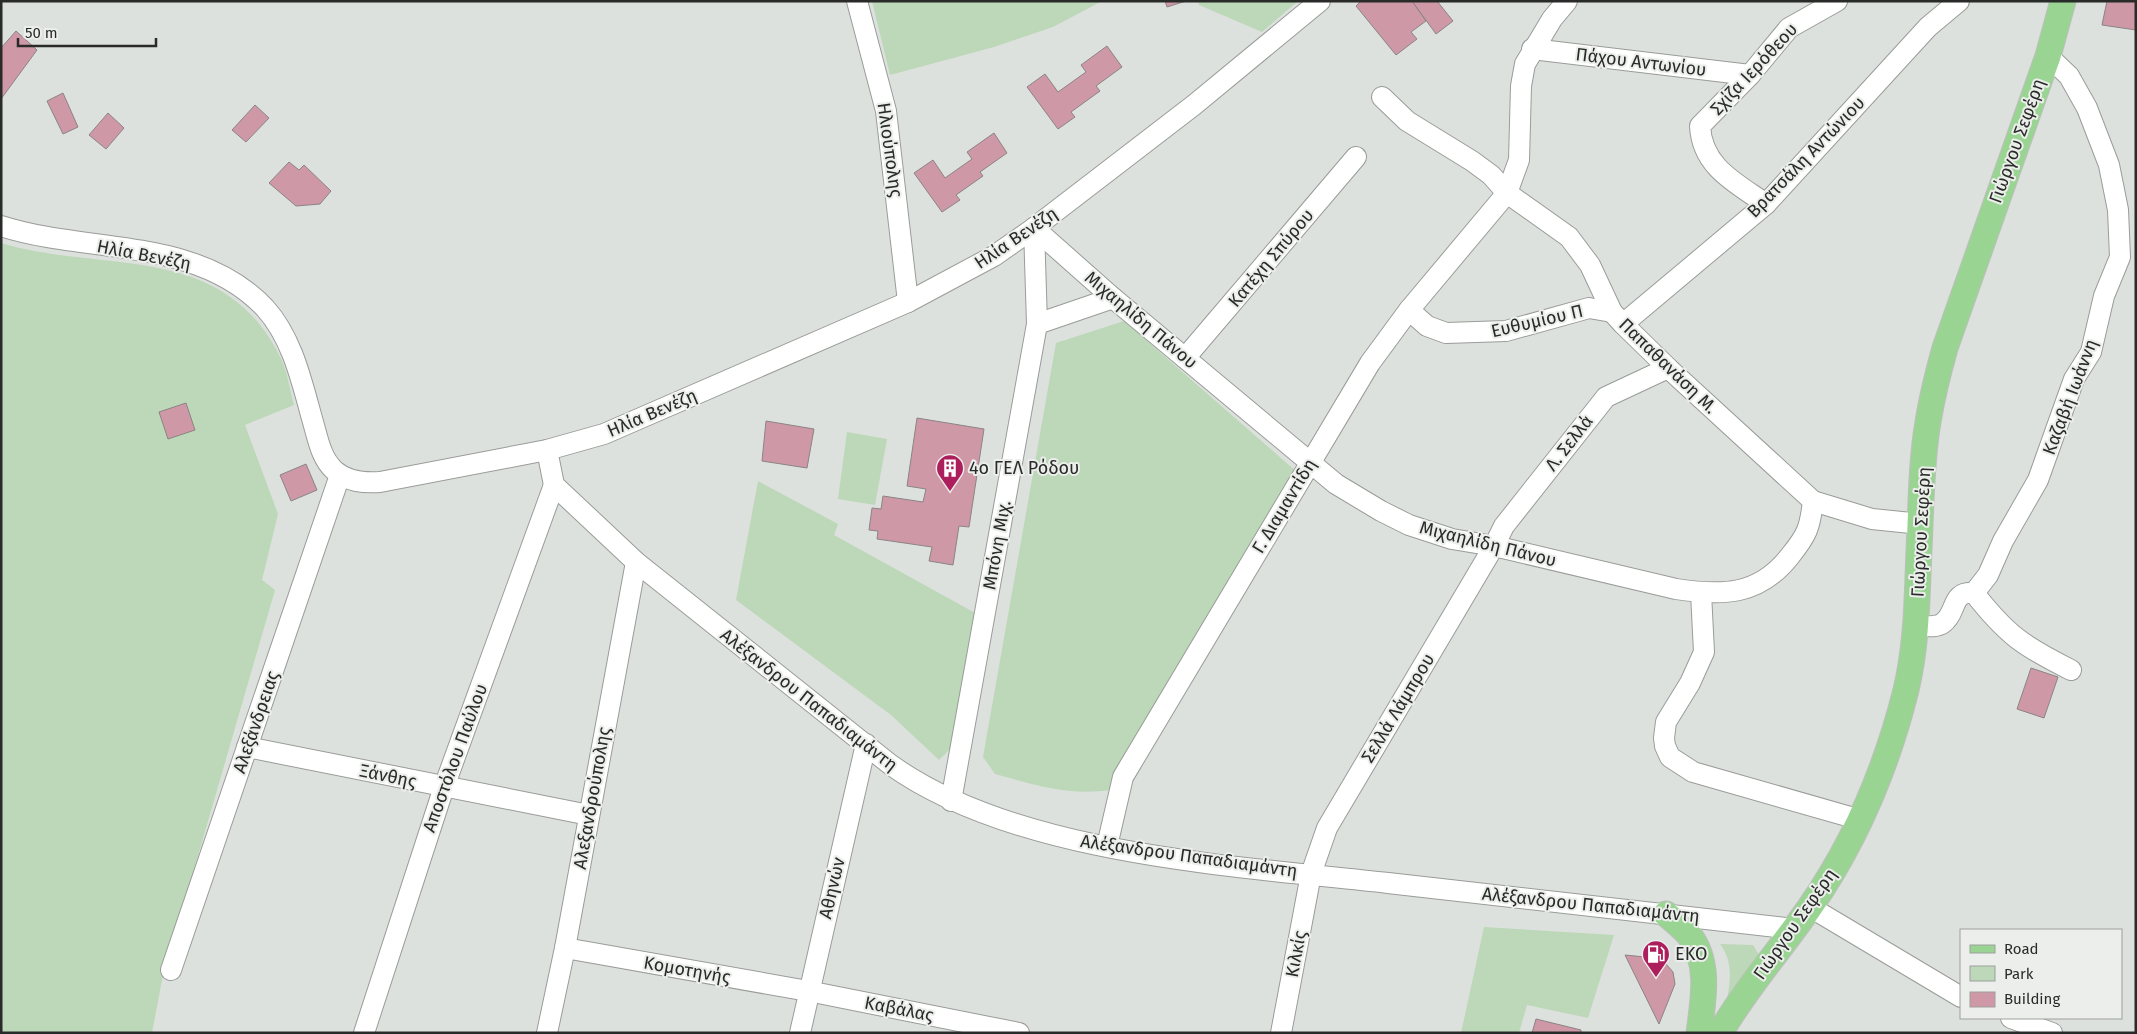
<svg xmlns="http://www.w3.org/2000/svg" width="2137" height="1034" viewBox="0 0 2137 1034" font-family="'Fira Sans',sans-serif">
	<rect width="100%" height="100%" fill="#dde1dd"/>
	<g fill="#bcd8b8">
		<path d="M 872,1 L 1102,1 L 1053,27 L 994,47 L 890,75 Z"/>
		<path d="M 1198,1 L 1298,1 L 1262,32 L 1199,5 Z"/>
		<path d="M 1,243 C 104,274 226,240 282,361 C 288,374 290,391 294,405 L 245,425 L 278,514 L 262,580 L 275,590 L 162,980 L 152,1033 L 1,1033 Z"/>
		<path d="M 1124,321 L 1298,473 L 1111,790 C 1068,796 1036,785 995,774 L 983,757 L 1056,343 Z"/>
		<path d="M 847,432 L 887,439 L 875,505 L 838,499 Z"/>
		<path d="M 758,481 L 838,524 L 834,535 L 977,614 L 959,740 L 939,760 L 891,715 L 736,600 Z"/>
		<path d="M 1484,927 L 1614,935 L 1588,1018 L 1527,1005 L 1519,1033 L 1461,1033 Z"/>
		<path d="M 1720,944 L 1753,945 L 1761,958 L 1723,1018 C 1728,993 1737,966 1720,944 Z"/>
	</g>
	<g fill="#cf98a7" stroke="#8a8485">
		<path d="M 1165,1 L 1186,1 L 1167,7 Z"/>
		<path d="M 1361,1 L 1412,1 L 1426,21 L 1411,32 L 1417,39 L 1396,55 L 1356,6 Z"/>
		<path d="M 1412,1 L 1437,1 L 1453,21 L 1436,34 Z"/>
		<path d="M 2107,1 L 2136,1 L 2136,30 L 2102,25 Z"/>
		<path d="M 16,31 L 37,50 L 1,99 L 1,48 Z"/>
		<path d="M 1107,46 L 1122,67 L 1096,86 L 1100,91 L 1071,112 L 1075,117 L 1058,129 L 1027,87 L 1045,74 L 1058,92 L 1086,72 L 1081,65 Z"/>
		<path d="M 63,93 L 78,127 L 63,134 L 47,101 Z"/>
		<path d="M 255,105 L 269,118 L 246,142 L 232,130 Z"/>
		<path d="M 108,113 L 124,128 L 106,149 L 89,135 Z"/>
		<path d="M 994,133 L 1007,153 L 980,172 L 983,176 L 956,195 L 960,200 L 942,212 L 914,173 L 933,160 L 945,178 L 972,159 L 967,152 Z"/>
		<path d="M 289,162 L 299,170 L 304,165 L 331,191 L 320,204 L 296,206 L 269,183 Z"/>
		<path d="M 186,403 L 195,430 L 168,439 L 159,412 Z"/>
		<path d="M 917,418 L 984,429 L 969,527 L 959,526 L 953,565 L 929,561 L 932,547 L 877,539 L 878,531 L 869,530 L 872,508 L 881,509 L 883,496 L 923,502 L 926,489 L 907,486 Z"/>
		<path d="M 766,421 L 814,429 L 807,468 L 762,461 Z"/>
		<path d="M 306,464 L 317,490 L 291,501 L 280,475 Z"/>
		<path d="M 2031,668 L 2058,677 L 2044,718 L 2017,709 Z"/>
		<path d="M 1625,955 L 1655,958 L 1666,964 L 1673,972 L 1675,984 L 1659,1024 Z"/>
		<path d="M 1536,1019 L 1581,1030 L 1581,1033 L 1532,1033 Z"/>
	</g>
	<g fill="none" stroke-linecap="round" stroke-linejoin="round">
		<g stroke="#999c98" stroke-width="22">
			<g id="minor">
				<path d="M 857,1 L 886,111 L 908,302"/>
				<path d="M 1532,49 L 1750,75"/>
				<path d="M 1382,97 L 1407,121 L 1472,161 L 1491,175 L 1507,193 L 1569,237 L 1590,265 L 1612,312 L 1623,324 L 1668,368 L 1813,501 L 1872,519 L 1921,524"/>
				<path d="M 1766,204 C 1736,183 1702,167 1700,126 L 1750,75 L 1789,28 L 1837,1"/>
				<path d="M 1,226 C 88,254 197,236 265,308 C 293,339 302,383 313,422 C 318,439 321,458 334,470 C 347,482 364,483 380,482 L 547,450 L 604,434 L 908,302 L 994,256 L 1034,228 L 1194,105 L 1320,1"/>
				<path d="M 1034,228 L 1113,298 L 1336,484 L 1381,511 L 1409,525 L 1452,539 L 1494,546 L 1676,589 C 1722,596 1759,596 1790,556 C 1807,535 1810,528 1813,501"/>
				<path d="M 1409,310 L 1427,326 L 1446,333 L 1506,331 L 1589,308 L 1612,312"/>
				<path d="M 1037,324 L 1113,298"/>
				<path d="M 1623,324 L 1766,204 L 1928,27 L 1959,1"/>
				<path d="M 1185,358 L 1356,157"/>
				<path d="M 547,450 L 554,485 L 636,562 L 891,765 C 1017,855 1236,866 1388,883 C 1523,898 1658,913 1794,929"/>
				<path d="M 1701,593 L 1704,652 L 1690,683 L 1666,722 L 1664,738 L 1665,746 L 1670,757 L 1693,772 L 1861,820"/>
				<path d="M 1974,593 L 1988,575 L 2003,541 L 2038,480 L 2074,379 L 2091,352 L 2104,296 L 2120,257 L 2118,210 L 2109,165 L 2087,108 L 2069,76 L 2048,56"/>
				<path d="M 1915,626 C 1924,626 1936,628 1943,623 C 1958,612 1950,591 1974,593 C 2007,635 2023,646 2071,670"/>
				<path d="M 247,747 L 589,815"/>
				<path d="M 951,801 L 1037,324 L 1034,228"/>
				<path d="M 1107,846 L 1123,777 L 1370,363 L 1409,310 L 1507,193 L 1519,160 L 1521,86 L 1525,64 L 1552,19 L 1567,1"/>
				<path d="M 1810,907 L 1961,997"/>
				<path d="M 565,948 L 808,991 L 1019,1033"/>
				<path d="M 171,970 L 340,475"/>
				<path d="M 2011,1018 L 2052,1033"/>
				<path d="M 364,1033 L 444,787 L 554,485"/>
				<path d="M 547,1033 L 565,948 L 636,562"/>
				<path d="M 800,1033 L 866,744"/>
				<path d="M 1281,1033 L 1311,874 L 1327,828 L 1494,546 L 1504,526 L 1606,397 L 1668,368"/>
			</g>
		</g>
		<g stroke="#bfbfbf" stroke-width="27">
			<g id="major">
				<path d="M 1666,914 C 1673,920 1682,927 1689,935 C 1711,962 1703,1001 1699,1033"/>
				<path d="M 1720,1033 C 1746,988 1781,949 1810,907 C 1855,842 1887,766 1906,690 C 1917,644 1917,597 1919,550 C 1921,510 1921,462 1928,422 C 1932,397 1938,373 1945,348 L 2048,56 L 2063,1"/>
			</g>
		</g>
		<use href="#minor" stroke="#fff" stroke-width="20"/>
		<use href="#major" stroke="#99d492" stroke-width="25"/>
	</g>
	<defs>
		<g id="building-pin" transform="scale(1.4375)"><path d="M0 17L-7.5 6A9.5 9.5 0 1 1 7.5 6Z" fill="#ad1f5c" stroke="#ebeeea"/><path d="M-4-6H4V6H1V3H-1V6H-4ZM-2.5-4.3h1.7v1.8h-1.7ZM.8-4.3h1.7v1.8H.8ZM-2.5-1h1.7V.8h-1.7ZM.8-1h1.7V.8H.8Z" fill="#fff"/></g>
		<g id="fuel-pin" transform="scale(1.4375)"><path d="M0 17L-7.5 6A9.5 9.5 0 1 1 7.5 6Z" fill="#ad1f5c" stroke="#ebeeea"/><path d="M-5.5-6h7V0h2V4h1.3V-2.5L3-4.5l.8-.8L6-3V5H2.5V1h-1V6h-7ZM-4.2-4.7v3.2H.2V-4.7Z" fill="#fff"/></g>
	</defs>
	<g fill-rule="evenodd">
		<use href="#building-pin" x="950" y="468"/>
		<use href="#fuel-pin" x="1656" y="954"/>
	</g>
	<g text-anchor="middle" stroke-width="4" stroke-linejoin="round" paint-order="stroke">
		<g font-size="18" fill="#292b29" stroke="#ebeeea">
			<text transform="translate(1641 62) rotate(7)" y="6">Πάχου Αντωνίου</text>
			<text transform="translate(1754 69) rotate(-47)" y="6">Σχίζα Ιερόθεου</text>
			<text transform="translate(2017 141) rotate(-70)" y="6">Γιώργου Σεφέρη</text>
			<text transform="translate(890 150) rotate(82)" y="6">Ηλιούπολης</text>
			<text transform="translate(1806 157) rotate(-46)" y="6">Βρατσάλη Αντώνιου</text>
			<text transform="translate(1016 238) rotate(-34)" y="6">Ηλία Βενέζη</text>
			<text transform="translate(144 255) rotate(11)" y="6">Ηλία Βενέζη</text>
			<text transform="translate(1271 258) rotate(-50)" y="6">Κατέχη Σπύρου</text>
			<text transform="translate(1141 320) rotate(40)" y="6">Μιχαηλίδη Πάνου</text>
			<text transform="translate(1537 321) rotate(-13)" y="6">Ευθυμίου Π</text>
			<text transform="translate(1668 366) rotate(44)" y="6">Παπαθανάση Μ.</text>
			<text transform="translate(2070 397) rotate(-69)" y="6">Καζαβή Ιωάννη</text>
			<text transform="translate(652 413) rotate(-23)" y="6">Ηλία Βενέζη</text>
			<text transform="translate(1569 443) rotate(-52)" y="6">Λ. Σελλά</text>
			<text transform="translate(1284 506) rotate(-59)" y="6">Γ. Διαμαντίδη</text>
			<text transform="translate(1921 532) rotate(-87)" y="6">Γιώργου Σεφέρη</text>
			<text transform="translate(1488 544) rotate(14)" y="6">Μιχαηλίδη Πάνου</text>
			<text transform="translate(997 545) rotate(-80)" y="6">Μπόνη Μιχ.</text>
			<text transform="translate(809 700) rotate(38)" y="6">Αλέξανδρου Παπαδιαμάντη</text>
			<text transform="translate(1398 708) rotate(-59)" y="6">Σελλά Λάμπρου</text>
			<text transform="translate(256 722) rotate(-71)" y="6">Αλεξάνδρειας</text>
			<text transform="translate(455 758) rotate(-70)" y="6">Αποστόλου Παύλου</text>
			<text transform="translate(388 776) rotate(12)" y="6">Ξάνθης</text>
			<text transform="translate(592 798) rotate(-80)" y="6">Αλεξανδρούπολης</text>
			<text transform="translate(1189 856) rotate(8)" y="6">Αλέξανδρου Παπαδιαμάντη</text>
			<text transform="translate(832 888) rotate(-77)" y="6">Αθηνών</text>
			<text transform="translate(1591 905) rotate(6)" y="6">Αλέξανδρου Παπαδιαμάντη</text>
			<text transform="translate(1795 924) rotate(-55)" y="6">Γιώργου Σεφέρη</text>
			<text transform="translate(1296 954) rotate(-79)" y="6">Κιλκίς</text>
			<text transform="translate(687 970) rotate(10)" y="6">Κομοτηνής</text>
			<text transform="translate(899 1009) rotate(11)" y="6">Καβάλας</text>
		</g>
		<g font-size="18" fill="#292b29" stroke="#ebeeea" text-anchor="start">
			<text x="969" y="474">4ο ΓΕΛ Ρόδου</text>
			<text x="1675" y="960">EKO</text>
		</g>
	</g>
	<rect width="2137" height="1034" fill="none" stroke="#292b29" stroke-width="5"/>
	<rect x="1960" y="929" width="162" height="90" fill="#ebeeea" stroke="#9da09d"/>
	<rect x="1970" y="945" width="25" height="8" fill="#99d492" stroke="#9da09d"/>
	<text x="2004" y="954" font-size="15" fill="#292b29">Road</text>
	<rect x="1970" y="966" width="25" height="15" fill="#bcd8b8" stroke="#9da09d"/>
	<text x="2004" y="979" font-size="15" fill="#292b29">Park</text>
	<rect x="1970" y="992" width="25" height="15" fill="#cf98a7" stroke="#9da09d"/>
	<text x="2004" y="1004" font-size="15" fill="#292b29">Building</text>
	<path d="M18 38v8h138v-8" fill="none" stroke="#292b29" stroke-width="2.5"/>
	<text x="25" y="38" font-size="15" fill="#292b29" stroke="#ebeeea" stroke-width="4" paint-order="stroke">50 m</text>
</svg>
